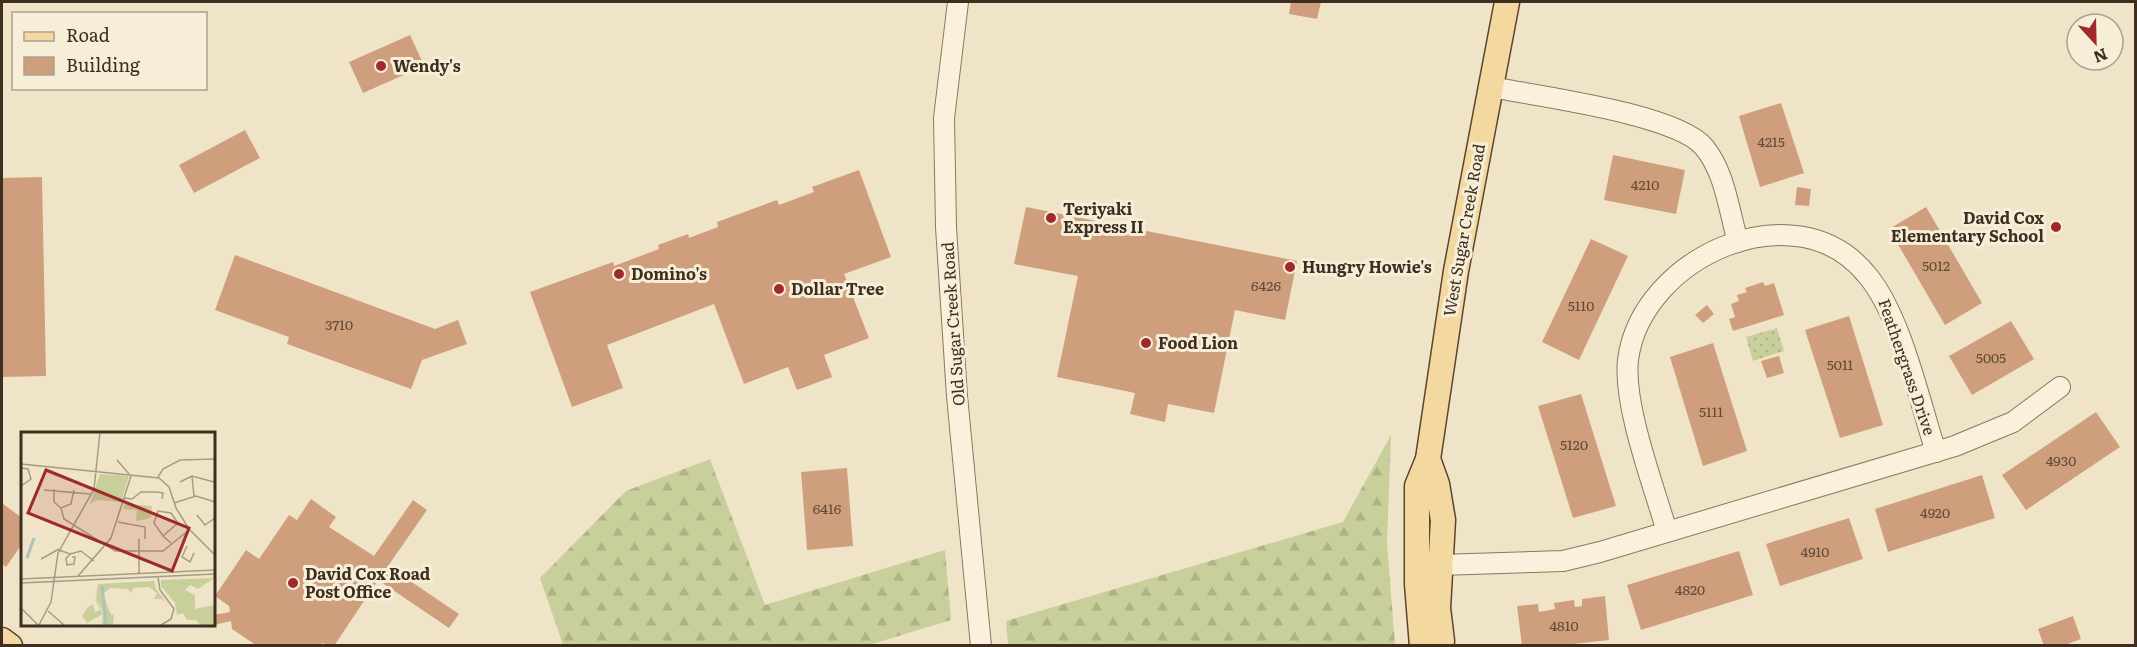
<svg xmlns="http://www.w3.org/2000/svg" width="2137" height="647" viewBox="0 0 2137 647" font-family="Literata,serif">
	<defs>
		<pattern id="grass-dots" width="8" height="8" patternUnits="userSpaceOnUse" patternTransform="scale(1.5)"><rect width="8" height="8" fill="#c9cf9b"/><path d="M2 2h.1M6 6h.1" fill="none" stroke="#aeb285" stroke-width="1.8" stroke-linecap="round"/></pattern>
		<pattern id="forest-firs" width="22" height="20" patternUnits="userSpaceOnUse" patternTransform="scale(1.5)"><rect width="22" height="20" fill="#c9cf9b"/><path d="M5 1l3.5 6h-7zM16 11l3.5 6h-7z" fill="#aeb285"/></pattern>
	</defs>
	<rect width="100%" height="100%" fill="#f0e4c8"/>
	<path fill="url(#grass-dots)" d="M 1777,328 L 1784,351 L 1753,361 L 1746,337 Z"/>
	<g fill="url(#forest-firs)">
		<path d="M 1391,435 L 1387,542 L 1395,645 L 1008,645 L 1006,621 L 1343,522 Z"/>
		<path d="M 710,459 L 765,605 L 945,550 L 951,620 L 869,645 L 563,645 L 540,578 L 626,491 Z"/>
	</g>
	<g fill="#cf9f7d">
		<path d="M 1291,2 L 1321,2 L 1317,19 L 1289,14 Z"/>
		<path d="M 410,35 L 422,61 L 404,69 L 406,74 L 363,93 L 349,62 Z"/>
		<path d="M 1781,103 L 1804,173 L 1760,187 L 1739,116 Z"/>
		<path d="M 245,130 L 260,158 L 194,193 L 179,165 Z"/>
		<path d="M 1613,155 L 1685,170 L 1676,214 L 1604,200 Z"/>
		<path d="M 859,170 L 891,257 L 844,274 L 869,338 L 824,355 L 832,377 L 797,390 L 788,367 L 744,384 L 714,304 L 607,345 L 623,388 L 572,407 L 530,292 L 613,262 L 614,266 L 659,249 L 658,245 L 688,234 L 689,238 L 718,227 L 717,222 L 777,200 L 779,205 L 814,192 L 812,187 Z"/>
		<path d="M 42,177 L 46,376 L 2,377 L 2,178 Z"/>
		<path d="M 1797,187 L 1811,189 L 1809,206 L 1795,205 Z"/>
		<path d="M 1026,207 L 1297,261 L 1285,320 L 1235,310 L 1214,413 L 1168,404 L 1165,422 L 1130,414 L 1135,393 L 1057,377 L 1078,276 L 1014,264 Z"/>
		<path d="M 1926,207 L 1982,303 L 1945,325 L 1889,229 Z"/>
		<path d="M 1591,239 L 1628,256 L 1579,360 L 1542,342 Z"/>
		<path d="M 235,255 L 435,329 L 458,320 L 467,344 L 422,360 L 411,389 L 287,344 L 289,337 L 215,310 Z"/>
		<path d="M 1763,282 L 1765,286 L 1774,283 L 1784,315 L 1733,331 L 1729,319 L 1735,317 L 1731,304 L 1739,301 L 1737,295 L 1747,292 L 1745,288 Z"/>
		<path d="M 1707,305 L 1714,314 L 1703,323 L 1695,315 Z"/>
		<path d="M 1849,316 L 1883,425 L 1840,438 L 1805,330 Z"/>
		<path d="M 2011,321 L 2034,359 L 1972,395 L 1949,356 Z"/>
		<path d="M 1713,343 L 1747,451 L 1703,466 L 1670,357 Z"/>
		<path d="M 1779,356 L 1784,373 L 1767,378 L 1761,361 Z"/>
		<path d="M 1581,394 L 1616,506 L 1573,518 L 1538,406 Z"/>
		<path d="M 2096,412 L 2120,447 L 2026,510 L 2002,475 Z"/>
		<path d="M 847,468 L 853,546 L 807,550 L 801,472 Z"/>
		<path d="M 1982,475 L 1995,518 L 1888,552 L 1875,509 Z"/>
		<path d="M 311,499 L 336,517 L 329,527 L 374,556 L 413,500 L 427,510 L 388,566 L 459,614 L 449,628 L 378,580 L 334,646 L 322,643 L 320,646 L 257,646 L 232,629 L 231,621 L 214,625 L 213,615 L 230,612 L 229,606 L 215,596 L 246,550 L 259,559 L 289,515 L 297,520 Z"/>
		<path d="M 2,503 L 22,518 L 22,544 L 6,567 L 2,564 Z"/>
		<path d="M 1849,518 L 1863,559 L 1780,586 L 1766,544 Z"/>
		<path d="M 1739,551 L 1753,595 L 1641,630 L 1627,585 Z"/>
		<path d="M 1605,596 L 1609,640 L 1555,646 L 1522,646 L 1517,606 L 1538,604 L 1539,612 L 1555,609 L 1554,603 L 1574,600 L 1575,607 L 1582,606 L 1582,599 Z"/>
		<path d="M 2073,616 L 2081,639 L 2062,646 L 2044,646 L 2038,629 Z"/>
	</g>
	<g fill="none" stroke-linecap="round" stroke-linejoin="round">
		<g stroke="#8d765c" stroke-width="22">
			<g id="minor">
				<path d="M 958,2 L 944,118 L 946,227 L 957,396 L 981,646"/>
				<path d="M 1491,87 C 1537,96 1677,114 1704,147 C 1725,172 1729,211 1738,242"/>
				<path d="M 1667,532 C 1654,486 1623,406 1628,360 C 1641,257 1796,187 1867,275 C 1901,315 1919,400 1936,452"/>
				<path d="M 1439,565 L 1563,561 L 1600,552 L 1955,446 L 2013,422 L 2060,387"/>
			</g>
		</g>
		<g stroke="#5b4430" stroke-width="27">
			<g id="major">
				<path d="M 1428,459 L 1437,484 L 1443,520 L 1438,608 L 1442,641 L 1440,646"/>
				<path d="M 2,640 L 10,646"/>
				<path d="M 1422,646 L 1417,584 L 1417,486 L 1428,459 L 1456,271 L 1507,2"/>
			</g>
		</g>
		<use href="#minor" stroke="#faf1dc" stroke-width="20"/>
		<use href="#major" stroke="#f3d9a0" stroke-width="24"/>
	</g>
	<g fill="#9e2a2b" stroke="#f7eed8" stroke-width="2">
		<circle cx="381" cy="66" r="6"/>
		<circle cx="1051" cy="218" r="6"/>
		<circle cx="2056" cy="227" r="6"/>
		<circle cx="1290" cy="267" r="6"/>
		<circle cx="619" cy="274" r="6"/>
		<circle cx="779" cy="289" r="6"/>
		<circle cx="1146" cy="343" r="6"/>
		<circle cx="293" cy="583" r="6"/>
	</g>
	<g text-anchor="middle" stroke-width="6" stroke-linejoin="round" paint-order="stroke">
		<g font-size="14" fill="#624a37">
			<text x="1771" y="147">4215</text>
			<text x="1645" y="190">4210</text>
			<text x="1936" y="271">5012</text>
			<text x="1266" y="291">6426</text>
			<text x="1581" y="311">5110</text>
			<text x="339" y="330">3710</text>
			<text x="1991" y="363">5005</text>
			<text x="1840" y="370">5011</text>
			<text x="1711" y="417">5111</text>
			<text x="1574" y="450">5120</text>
			<text x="2061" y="466">4930</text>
			<text x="827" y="514">6416</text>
			<text x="1935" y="518">4920</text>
			<text x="1815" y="557">4910</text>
			<text x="1690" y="595">4820</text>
			<text x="1564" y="631">4810</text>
		</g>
		<g font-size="16" font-weight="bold" fill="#3d2e20" stroke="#f7eed8" text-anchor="start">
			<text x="393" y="72">Wendy's</text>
			<text x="1063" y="215">Teriyaki<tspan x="1063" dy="18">Express II</tspan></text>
			<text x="2044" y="224" text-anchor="end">David Cox<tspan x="2044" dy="18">Elementary School</tspan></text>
			<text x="1302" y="273">Hungry Howie's</text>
			<text x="631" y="280">Domino's</text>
			<text x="791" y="295">Dollar Tree</text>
			<text x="1158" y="349">Food Lion</text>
			<text x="305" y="580">David Cox Road<tspan x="305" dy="18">Post Office</tspan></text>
		</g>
		<g font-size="16" fill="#3d2e20" stroke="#f7eed8">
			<text transform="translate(1464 230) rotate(-80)" y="6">West Sugar Creek Road</text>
			<text transform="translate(953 324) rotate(-94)" y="6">Old Sugar Creek Road</text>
			<text transform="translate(1907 367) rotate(71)" y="6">Feathergrass Drive</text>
		</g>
	</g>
	<g transform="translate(21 432)">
		<rect width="194" height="194" fill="#f0e4c8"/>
		<path d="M 74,167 L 75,167 L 82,182 L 66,191 L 61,184 L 67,175 L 72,172 L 74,180 L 79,178 Z" fill="#c9cf9b"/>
		<path d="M 79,42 L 108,44 L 100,70 L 75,68 L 69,72 ZM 104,72 L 131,74 L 130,86 L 115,89 L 116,78 L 102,77 ZM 193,146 L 177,157 L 169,153 L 164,158 L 174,163 L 174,177 L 193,173 L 193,193 L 179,193 L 175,188 L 166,188 L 162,181 L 156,183 L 154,171 L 140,154 L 140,148 ZM 133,149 L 135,157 L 147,173 L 141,167 L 133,167 L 136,161 L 128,155 L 112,156 L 111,161 L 106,157 L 89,156 L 82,162 L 90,183 L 93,182 L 92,193 L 81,193 L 82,180 L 75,166 L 77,152 Z" fill="#c9cf9b"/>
		<path fill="none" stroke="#a9c4bc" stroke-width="3" d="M 6,126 L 13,106M 81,154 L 85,193"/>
		<path fill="none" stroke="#a89b85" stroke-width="1.5" d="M 96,28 L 108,42M 0,32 L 138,46 L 148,55 L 155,76 L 168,97 L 194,123M 0,36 L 7,37 L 10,47 L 0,54M 171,44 L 173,64M 137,45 L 142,37 L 159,28 L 194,27M 159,50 L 171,44 L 193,50M 33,57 L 33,70 L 40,76 L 50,72 L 53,58M 23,58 L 69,62M 103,66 L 111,67 L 120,60 L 136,60 L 142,61 L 141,67M 153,71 L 175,64 L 194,70M 40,76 L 43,87 L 94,119 L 142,119 L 168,98M 176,83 L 184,93 L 194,86M 97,90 L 124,95 L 124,107M 142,104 L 133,91 L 137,79 L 150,81 L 157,91 L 142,104 L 150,111M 118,107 L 118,142M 166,114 L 161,125 L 169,130 L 173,121M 38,118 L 49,122 L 60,119 L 73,129M 51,121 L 45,126 L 46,133 L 53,132 L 54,125 L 51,125M 20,127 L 38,117M 57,144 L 90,106 L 110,44M 137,145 L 139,158 L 153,177 L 150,187 L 140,193M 0,147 L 194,138M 0,151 L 194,142M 0,176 L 17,193M 27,179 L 43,193M 18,193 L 30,170 L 37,121 L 73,57 L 79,0"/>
		<path fill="#9e2a2b" fill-opacity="0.15" stroke="#9e2a2b" stroke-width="3" d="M 25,38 L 168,96 L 151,139 L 7,81 Z"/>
		<rect width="194" height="194" fill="none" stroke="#3d2e20" stroke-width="3"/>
	</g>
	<rect width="2137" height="647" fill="none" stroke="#3d2e20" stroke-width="6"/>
	<rect x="12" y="12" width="195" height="78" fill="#f7eed8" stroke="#ada18e" stroke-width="1.5"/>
	<rect x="24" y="32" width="30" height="9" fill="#f3d9a0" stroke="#ada18e" stroke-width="1.5"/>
	<text x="66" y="42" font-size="18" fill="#3d2e20">Road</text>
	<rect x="24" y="57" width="30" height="18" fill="#cf9f7d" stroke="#ada18e" stroke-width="1.5"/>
	<text x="66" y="72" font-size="18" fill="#3d2e20">Building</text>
	<g transform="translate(2095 42) rotate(158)"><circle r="28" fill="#f7eed8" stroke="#ada18e" stroke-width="1.5"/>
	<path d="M0-4.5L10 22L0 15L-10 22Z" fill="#9e2a2b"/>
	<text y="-9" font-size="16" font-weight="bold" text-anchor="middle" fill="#3d2e20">N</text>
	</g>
</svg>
